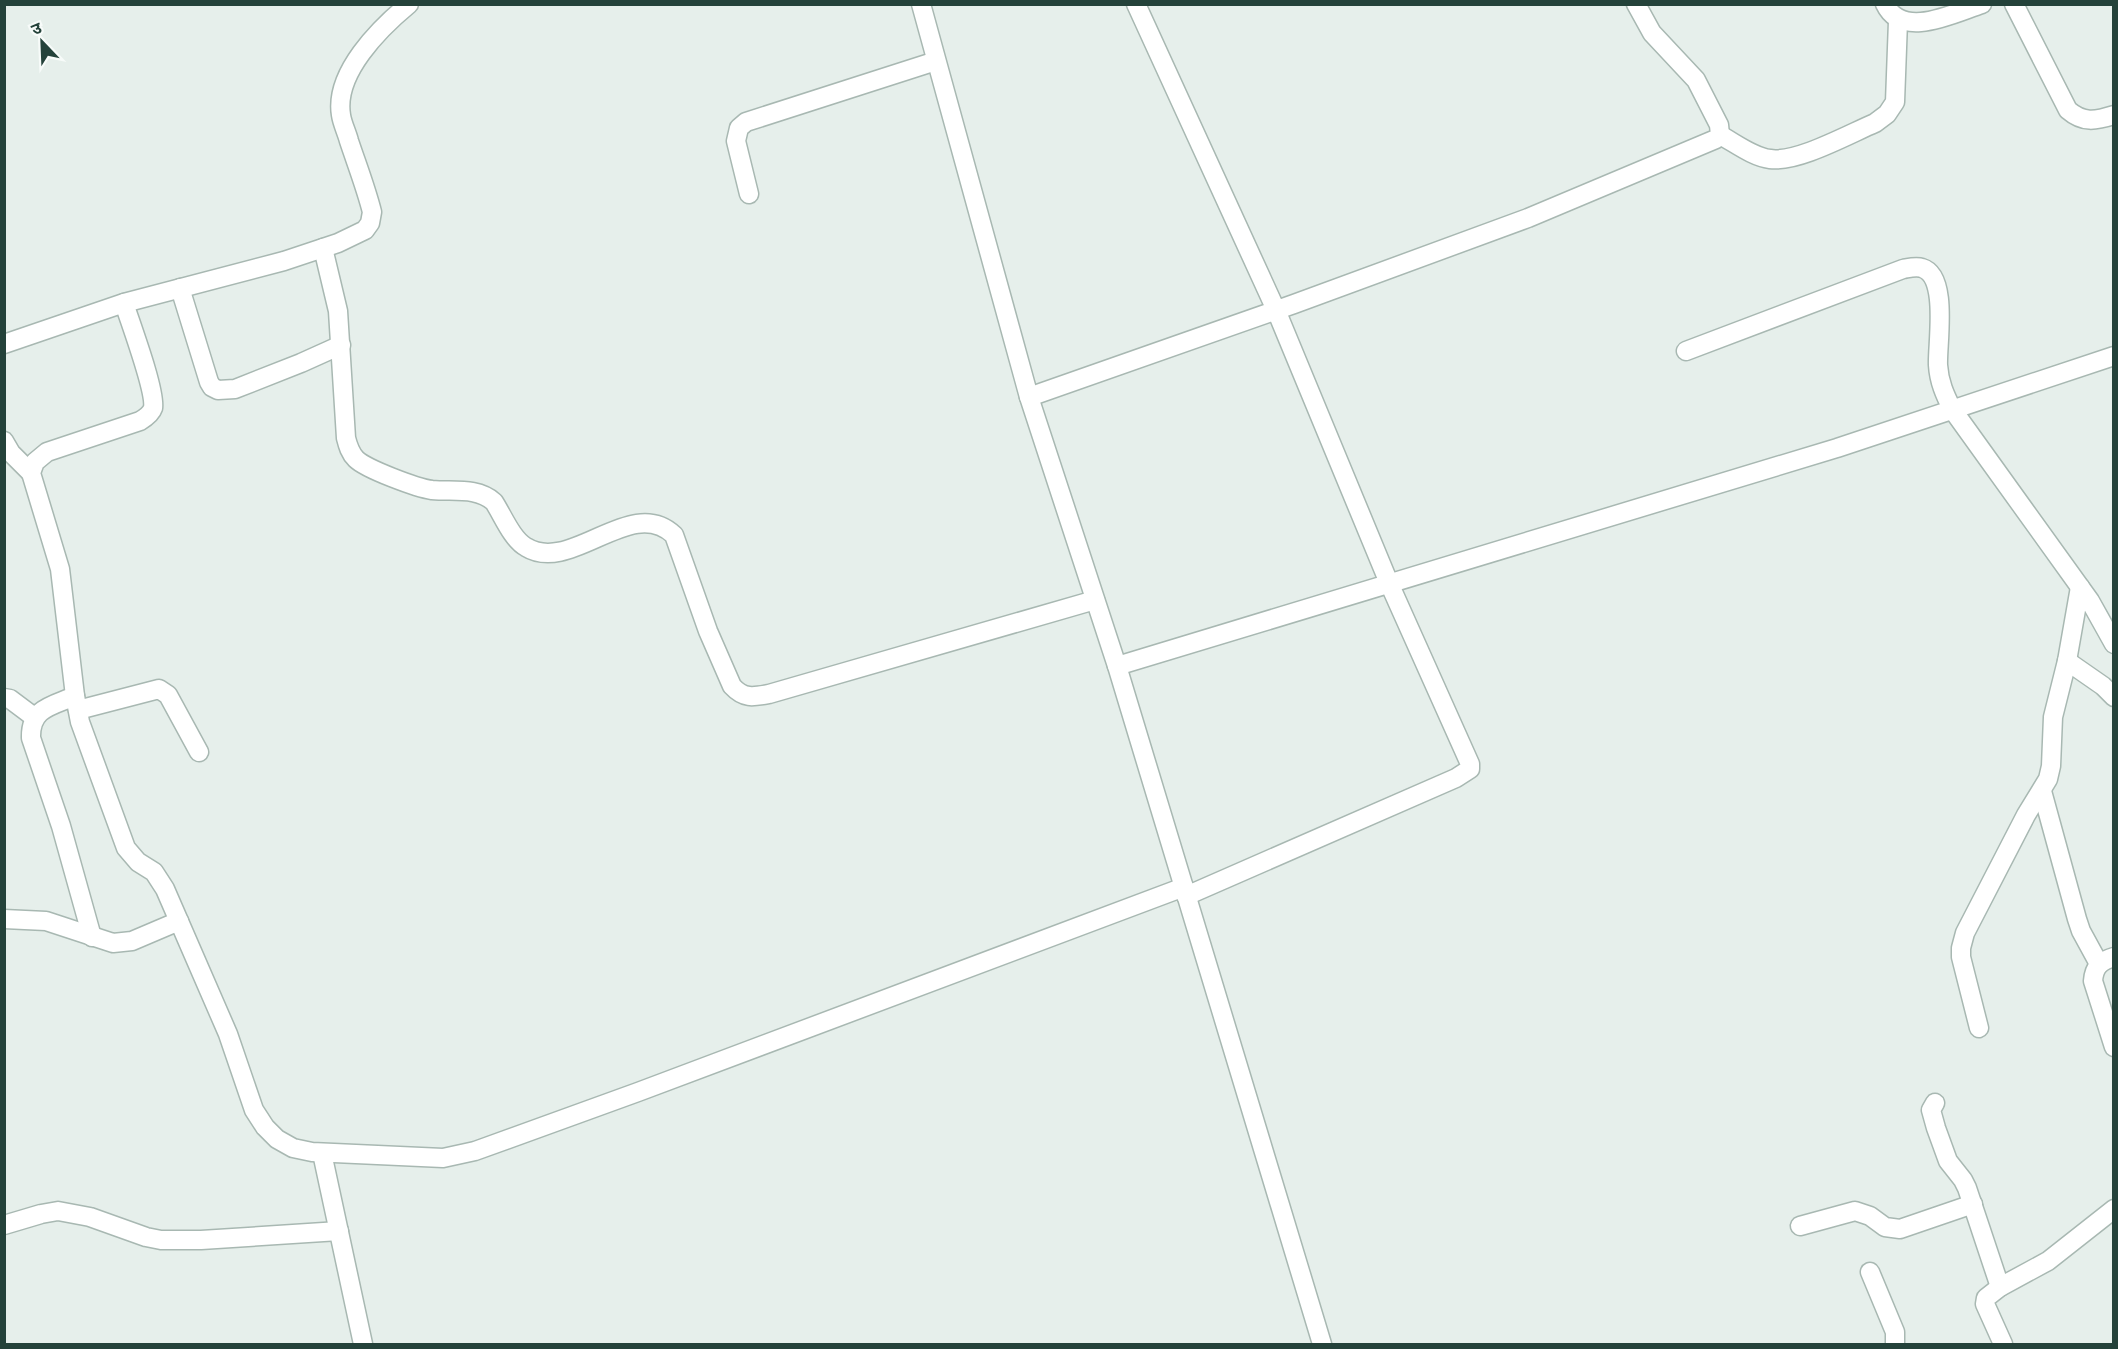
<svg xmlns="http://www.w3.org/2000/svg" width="2118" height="1349" viewBox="0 0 2118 1349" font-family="'Titillium Web','Noto Sans Devanagari',sans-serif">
	<rect width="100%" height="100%" fill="#e6efeb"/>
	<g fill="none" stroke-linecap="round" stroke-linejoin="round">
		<g stroke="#a8b8b2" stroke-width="21">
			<g id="minor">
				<path d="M 921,4 L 1029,397 L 1117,666 L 1322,1344"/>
				<path d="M 1136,4 L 1276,310 L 1389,583 L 1470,764 L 1470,769 L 1456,778 L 1186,896"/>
				<path d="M 1885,4 C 1902,40 1954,13 1982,4"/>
				<path d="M 2014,4 L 2068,110 C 2083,123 2095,121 2114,115"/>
				<path d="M 1720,135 C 1735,143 1753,157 1770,159 C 1797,163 1849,134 1875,123 L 1887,114 L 1895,102 L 1898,21"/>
				<path d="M 749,194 L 736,141 L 739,128 L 746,122 L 936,61"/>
				<path d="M 323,248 L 338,311 L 346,438 C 348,446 350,453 356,459 C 366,469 417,488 432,490 C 454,492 477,487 494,502 C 503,516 512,539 526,547 C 571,575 631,494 674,535 L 708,631 L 732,686 C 744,699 753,697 769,694 L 1095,600"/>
				<path d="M 180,288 L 209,382 L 212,387 L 218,390 L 235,389 L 301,363 L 341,345"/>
				<path d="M 124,303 C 130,322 156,391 153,408 C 151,414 145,418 140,421 L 47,452 L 35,462 L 31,473 L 60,569 L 75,696 L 80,722 L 126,848 L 138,862 L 154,872 L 165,889 L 228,1034 L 254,1110 L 265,1127 L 277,1139 L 293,1148 L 312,1152 L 443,1158 L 475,1151 L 638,1092 L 1184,887"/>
				<path d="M 4,344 L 124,303 L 284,261 L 338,243 L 365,230 L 370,223 L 372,212 C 366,188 357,165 349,141 C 347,133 342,123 341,115 C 334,73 380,28 409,4"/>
				<path d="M 1686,351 L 1903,269 C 1909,268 1916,266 1922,268 C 1949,276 1937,344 1938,365 C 1939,382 1945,395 1952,409 L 2090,601 L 2114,644"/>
				<path d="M 1029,397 L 1294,304 L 1528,218 L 1716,139 L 1720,135 L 1719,125 L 1696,80 L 1652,33 L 1636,4"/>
				<path d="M 4,441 L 11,453 L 31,473"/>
				<path d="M 2067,661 L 2103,686 L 2114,697"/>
				<path d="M 1117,666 L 1837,448 L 2114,356"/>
				<path d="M 75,696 C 52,706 30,708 31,738 L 61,826 L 92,937"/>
				<path d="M 4,698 L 10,699 L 34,717"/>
				<path d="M 78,710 L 159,689 L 168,695 L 199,752"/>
				<path d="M 2042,791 L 2077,919 L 2081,931 L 2099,964"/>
				<path d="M 4,919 L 46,921 L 113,943 L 132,941 L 179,921"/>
				<path d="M 2114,957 C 2100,961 2094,967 2093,981 L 2114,1047"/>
				<path d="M 1979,1028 L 1961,957 L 1961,948 L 1965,933 L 2026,815 L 2048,779 L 2051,766 L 2053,717 L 2067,661 L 2080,587"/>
				<path d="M 1935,1103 L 1931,1110 L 1936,1128 L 1948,1161 L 1963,1180 L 1967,1188 L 2000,1287"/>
				<path d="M 322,1153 L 363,1344"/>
				<path d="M 4,1225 L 41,1214 L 58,1211 L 90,1217 L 146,1237 L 161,1240 L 201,1240 L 339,1231"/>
				<path d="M 1800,1226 L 1855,1211 L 1870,1216 L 1885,1227 L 1900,1229 L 1973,1204"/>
				<path d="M 1870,1272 L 1895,1332 L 1895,1344"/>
				<path d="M 2003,1344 L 1985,1304 L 1986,1298 L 2000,1287 L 2048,1261 L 2114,1209"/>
			</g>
		</g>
		<use href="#minor" stroke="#fff" stroke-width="18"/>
	</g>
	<rect width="2118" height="1349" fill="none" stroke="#24423a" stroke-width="12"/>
	<g transform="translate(42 42) rotate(337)" stroke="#f7fbf9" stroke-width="4.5" paint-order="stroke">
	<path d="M0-4.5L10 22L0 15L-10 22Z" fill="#24423a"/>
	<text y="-9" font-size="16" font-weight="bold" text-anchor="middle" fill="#24423a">उ</text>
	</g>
</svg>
